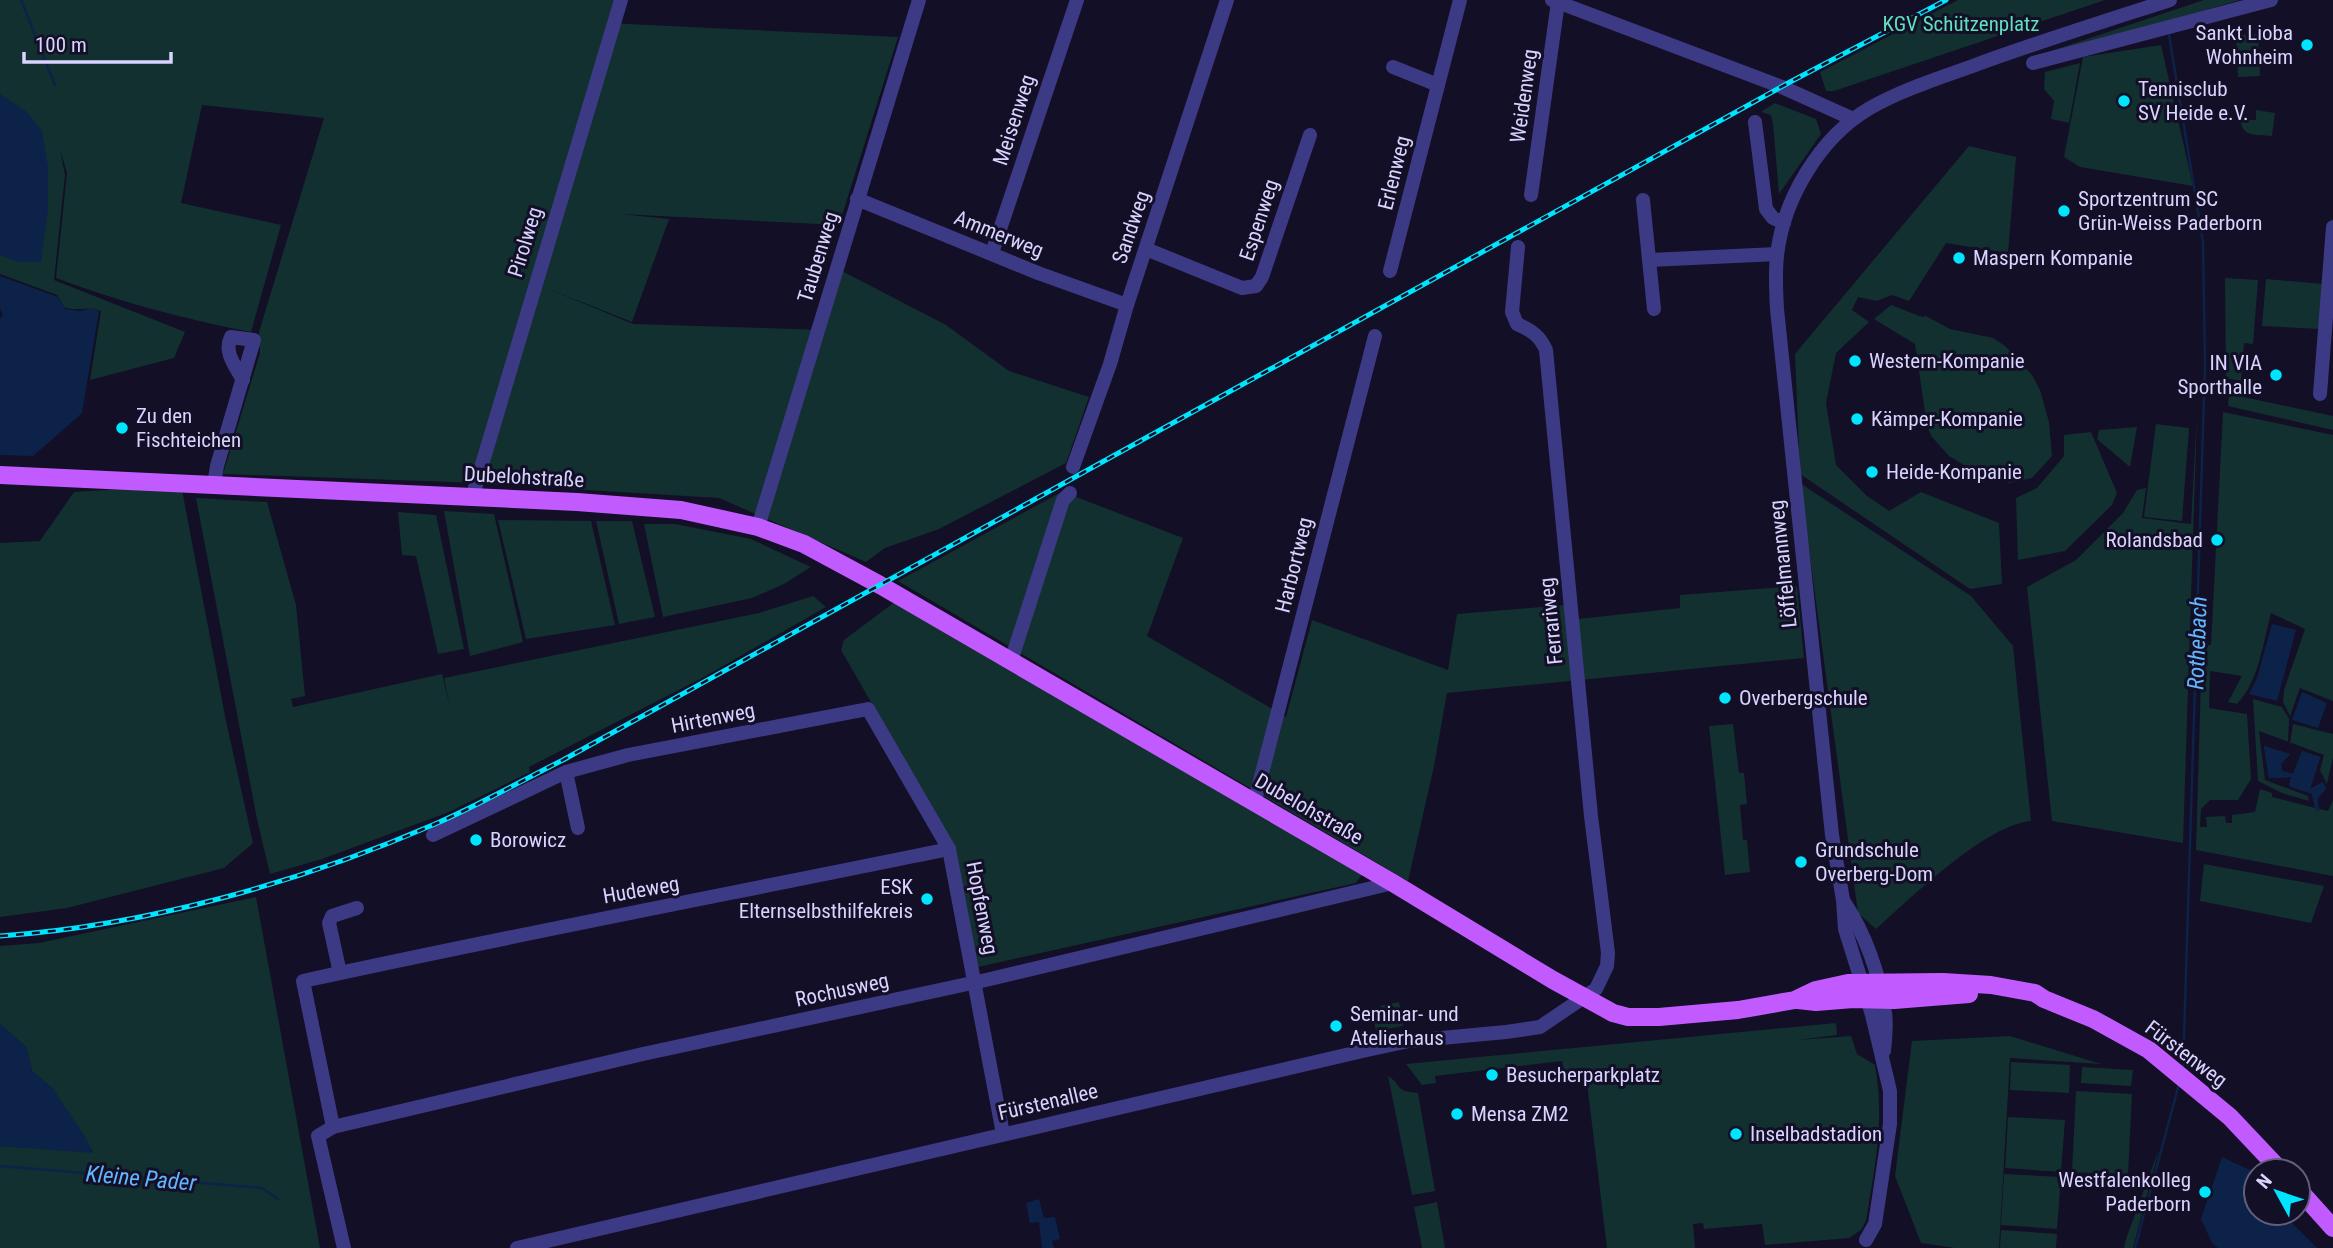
<svg xmlns="http://www.w3.org/2000/svg" width="2333" height="1248" viewBox="0 0 2333 1248" font-family="'Roboto Condensed',sans-serif">
	<rect width="100%" height="100%" fill="#130f26"/>
	<g fill="#12302f">
		<path d="M 0,0 L 614,0 L 607,23 L 898,37 L 839,225 L 620,214 L 669,219 L 632,322 L 544,287 L 633,324 L 825,330 L 842,271 L 946,325 L 1009,371 L 1089,397 L 1066,463 L 939,529 L 885,548 L 866,562 L 719,498 L 452,482 L 223,474 L 260,353 L 259,332 L 324,118 L 202,105 L 181,203 L 281,225 L 251,332 C 184,319 120,302 56,278 L 67,173 L 60,149 L 65,175 L 54,280 L 185,332 L 174,358 L 90,380 L 101,311 C 89,306 79,311 65,308 L 57,295 L 0,274 Z"/>
		<path d="M 1958,0 L 2105,0 L 1834,91 L 1826,91 L 1820,72 Z"/>
		<path d="M 2204,0 L 2240,0 L 2046,56 L 2045,53 Z"/>
		<path d="M 2258,34 L 2260,76 L 2238,77 L 2236,35 Z"/>
		<path d="M 2161,45 L 2193,186 L 2080,167 L 2064,157 L 2083,57 Z"/>
		<path d="M 2080,63 L 2069,123 L 2051,119 L 2054,101 L 2044,89 L 2045,72 Z"/>
		<path d="M 1775,103 L 1816,119 L 1821,134 L 1779,194 L 1773,124 L 1771,115 L 1761,112 Z"/>
		<path d="M 2256,110 L 2275,113 L 2272,136 C 2255,134 2243,138 2240,119 L 2256,120 Z"/>
		<path d="M 1969,146 L 2016,157 L 2008,253 L 1946,243 L 1909,301 L 1892,295 L 1877,301 L 1858,297 L 1852,310 L 1869,322 L 1836,353 L 1826,403 L 1836,465 L 1867,496 L 1889,511 L 1921,492 L 1999,523 L 2002,584 L 1970,589 L 1800,474 L 1795,354 Z"/>
		<path d="M 2225,278 L 2258,280 L 2253,344 L 2244,343 L 2241,381 L 2226,378 Z"/>
		<path d="M 2266,279 L 2324,284 L 2319,329 L 2262,326 Z"/>
		<path d="M 1891,305 L 1922,317 L 1926,316 L 1950,329 L 1993,338 L 2005,346 L 2032,375 L 2040,390 L 2049,422 L 2052,456 L 2032,478 L 2009,483 L 1967,467 L 1949,456 L 1932,437 L 1927,426 L 1915,344 L 1874,319 Z"/>
		<path d="M 2229,394 L 2333,416 L 2333,430 L 2228,406 Z"/>
		<path d="M 2223,412 L 2333,435 L 2333,701 L 2300,688 L 2290,716 L 2283,702 L 2284,690 L 2305,629 L 2271,613 C 2263,643 2259,681 2237,704 L 2228,702 L 2242,676 L 2210,671 L 2209,708 L 2247,714 L 2251,779 L 2238,800 L 2210,800 L 2201,809 L 2200,827 L 2207,827 L 2206,817 L 2225,816 L 2226,823 L 2232,823 L 2232,815 L 2255,812 L 2260,789 L 2272,793 L 2272,797 L 2315,808 L 2312,794 L 2289,786 L 2291,777 L 2269,778 L 2264,746 L 2290,754 L 2281,764 L 2282,771 L 2293,774 L 2302,751 L 2320,757 L 2310,789 L 2323,782 L 2326,789 L 2317,799 L 2319,809 L 2328,811 L 2333,800 L 2333,876 L 2196,850 L 2202,645 L 2211,645 Z"/>
		<path d="M 2197,413 L 2183,843 L 2052,821 L 2027,587 L 2076,560 L 2123,513 L 2137,490 L 2146,488 L 2142,518 L 2191,524 Z"/>
		<path d="M 2156,424 L 2189,428 L 2182,521 L 2144,517 Z"/>
		<path d="M 2137,427 L 2130,467 L 2097,439 L 2099,430 Z"/>
		<path d="M 2091,432 L 2117,493 L 2112,505 L 2065,551 L 2018,560 L 2016,498 L 2037,488 L 2064,456 L 2064,435 Z"/>
		<path d="M 1800,483 L 1971,596 L 2013,646 L 2031,821 C 1985,825 1911,898 1876,929 L 1858,913 Z"/>
		<path d="M 123,489 L 182,490 L 226,721 L 253,843 L 224,868 L 67,908 L 0,917 L 0,543 L 40,541 L 74,492 Z"/>
		<path d="M 1067,489 L 1071,495 L 1183,538 L 1147,636 L 1286,717 L 1312,620 L 1448,670 L 1457,614 L 1565,605 L 1568,620 L 1680,608 L 1680,595 L 1797,586 L 1804,658 L 1447,693 L 1434,766 L 1408,881 L 898,581 Z"/>
		<path d="M 196,498 L 267,502 L 296,605 L 305,696 L 291,699 L 293,707 L 442,674 L 450,707 L 444,678 L 759,613 L 813,596 L 826,607 L 704,677 L 529,767 L 530,772 L 449,812 L 322,859 L 270,874 L 257,819 Z"/>
		<path d="M 444,511 L 494,514 L 523,642 L 470,656 Z"/>
		<path d="M 398,512 L 436,515 L 464,649 L 438,654 L 416,556 L 402,555 Z"/>
		<path d="M 498,520 L 591,521 L 615,625 L 526,639 Z"/>
		<path d="M 596,521 L 632,521 L 655,617 L 619,624 Z"/>
		<path d="M 644,524 L 675,524 L 751,539 L 811,567 L 784,584 L 752,598 L 663,617 Z"/>
		<path d="M 896,601 L 1363,873 L 1356,883 L 978,967 L 955,848 L 841,650 L 844,640 Z"/>
		<path d="M 2253,699 L 2282,707 L 2289,719 L 2288,741 L 2290,743 L 2293,724 L 2333,734 L 2333,757 L 2327,784 L 2320,770 L 2324,755 L 2259,731 L 2259,732 L 2265,780 L 2308,796 L 2309,801 L 2282,793 L 2258,781 Z"/>
		<path d="M 1733,724 L 1739,773 L 1744,773 L 1747,804 L 1740,805 L 1743,840 L 1747,840 L 1750,872 L 1725,875 L 1709,726 Z"/>
		<path d="M 2204,864 L 2324,886 L 2311,923 L 2200,901 Z"/>
		<path d="M 256,897 L 320,1248 L 0,1248 L 0,1146 L 93,1152 L 53,1089 L 32,1071 L 26,1047 L 0,1024 L 0,946 L 39,943 Z"/>
		<path d="M 1399,1002 L 1403,1026 L 1376,1031 L 1373,1015 L 1381,1010 L 1380,1006 Z"/>
		<path d="M 1836,1023 L 1837,1035 L 1798,1040 L 1851,1036 L 1857,1054 L 1875,1065 C 1885,1121 1875,1165 1866,1221 L 1861,1230 L 1849,1238 L 1765,1245 L 1762,1224 L 1704,1229 L 1703,1223 L 1693,1224 L 1695,1248 L 1607,1248 L 1587,1083 L 1567,1084 L 1562,1061 L 1435,1076 L 1436,1083 L 1422,1085 L 1406,1064 Z"/>
		<path d="M 2010,1036 L 2101,1064 L 2010,1058 L 1999,1248 L 1955,1248 L 1921,1243 L 1895,1176 L 1912,1041 Z"/>
		<path d="M 2011,1062 L 2070,1065 L 2069,1093 L 2010,1090 Z"/>
		<path d="M 2082,1067 L 2133,1070 L 2131,1086 L 2081,1083 Z"/>
		<path d="M 1388,1076 C 1403,1085 1393,1091 1418,1093 L 1435,1191 L 1412,1195 Z"/>
		<path d="M 2076,1091 L 2132,1094 L 2128,1175 L 2072,1172 Z"/>
		<path d="M 2008,1117 L 2065,1120 L 2061,1172 L 2005,1168 Z"/>
		<path d="M 2159,1149 L 2133,1248 L 2124,1248 L 2126,1239 Z"/>
		<path d="M 2004,1174 L 2061,1177 L 2057,1229 L 2001,1225 Z"/>
		<path d="M 1437,1202 L 1445,1248 L 1422,1248 L 1414,1207 Z"/>
		<path d="M 2001,1230 L 2057,1234 L 2056,1248 L 2000,1248 Z"/>
	</g>
	<g fill="#0c2248">
		<path d="M 0,94 L 27,112 L 42,131 L 48,167 L 48,209 L 41,262 L 19,262 L 0,255 Z"/>
		<path d="M 0,276 L 58,297 L 65,309 L 81,311 L 91,308 L 99,311 L 82,413 L 33,456 L 0,455 L 0,319 L 3,315 L 0,309 Z"/>
		<path d="M 2272,624 L 2296,630 L 2277,701 L 2249,694 L 2257,678 Z"/>
		<path d="M 2302,692 L 2327,703 L 2318,728 L 2292,720 Z"/>
		<path d="M 2264,746 L 2289,754 L 2281,764 L 2282,771 L 2293,774 L 2302,751 L 2320,758 L 2310,789 L 2323,782 L 2326,789 L 2317,799 L 2319,811 L 2316,812 L 2312,794 L 2289,786 L 2291,777 L 2269,778 Z"/>
		<path d="M 0,1024 L 27,1047 L 32,1071 L 53,1089 L 86,1138 L 93,1153 L 0,1146 Z"/>
		<path d="M 2222,1157 L 2254,1172 L 2256,1213 L 2278,1213 L 2288,1219 L 2317,1248 L 2218,1248 L 2212,1243 L 2201,1219 Z"/>
		<path d="M 1039,1199 L 1044,1218 L 1055,1217 L 1060,1239 L 1052,1241 L 1054,1248 L 1042,1248 L 1039,1222 L 1030,1223 L 1026,1203 Z"/>
	</g>
	<g fill="none" stroke-linecap="round" stroke-linejoin="round">
		<g stroke="#0c2248" stroke-width="2.5">
			<path d="M 21,0 L 55,85"/>
			<path d="M 2169,35 L 2203,242 L 2205,365 L 2183,1068"/>
			<path d="M 0,1166 L 262,1188 L 278,1199"/>
			<path d="M 2135,1248 L 2179,1084"/>
		</g>
		<g stroke="#3d3a85" stroke-width="14">
			<path d="M 1552,0 L 1782,87 L 1853,119"/>
			<path d="M 2033,63 L 2271,0"/>
			<path d="M 1393,67 L 1438,85"/>
			<path d="M 1755,122 L 1766,209 L 1773,218 L 1784,223"/>
			<path d="M 1531,195 L 1558,2"/>
			<path d="M 857,199 L 1038,273 L 1127,305"/>
			<path d="M 1643,200 L 1654,309"/>
			<path d="M 1146,249 L 1242,288 L 1256,286 L 1262,277 L 1310,135"/>
			<path d="M 992,253 L 1077,0"/>
			<path d="M 1650,260 L 1777,254"/>
			<path d="M 1390,271 L 1460,0"/>
			<path d="M 2320,394 L 2333,227"/>
			<path d="M 1073,467 L 1110,364 L 1127,305 L 1227,0"/>
			<path d="M 214,485 L 217,466 L 254,340 L 231,337 C 223,352 236,367 243,380"/>
			<path d="M 472,498 L 621,0"/>
			<path d="M 758,527 L 919,0"/>
			<path d="M 1011,661 L 1063,500 L 1070,493"/>
			<path d="M 566,772 L 578,828"/>
			<path d="M 1254,804 L 1375,336"/>
			<path d="M 433,835 L 566,772 L 628,755 L 868,709 L 949,849 L 1003,1134"/>
			<path d="M 1844,902 C 1865,933 1880,975 1885,1013 C 1887,1026 1885,1039 1884,1051"/>
			<path d="M 340,973 L 329,923 L 332,916 L 357,908"/>
			<path d="M 333,1127 L 303,981 C 518,934 734,893 949,849"/>
			<path d="M 1866,1240 L 1875,1224 L 1880,1191 L 1890,1124 L 1890,1091 L 1872,1015 L 1845,929 L 1843,900 L 1832,835 L 1777,309 C 1776,291 1775,273 1777,256 C 1783,199 1820,137 1870,108 C 1903,89 1943,77 1978,64 C 2041,41 2105,21 2170,0"/>
			<path d="M 344,1248 L 318,1136 L 333,1127 L 643,1054 L 986,980 L 1393,883"/>
			<path d="M 517,1248 L 1367,1050 L 1409,1041 L 1506,1032 L 1540,1027 L 1596,989 L 1607,966 L 1608,953 L 1591,816 L 1546,350 C 1540,336 1531,330 1517,324 L 1512,312 L 1518,247"/>
		</g>
		<g stroke="#c25bff" stroke-width="18">
			<path d="M 0,475 L 577,502 L 681,510 L 758,527 L 804,544 L 880,585 L 1393,883 L 1553,980 L 1613,1013 L 1628,1017 L 1659,1017 L 1738,1010 L 1795,1000 L 1816,990 L 1848,983 L 1943,982 L 1991,985 L 2035,993 L 2044,999 L 2093,1019 L 2149,1050 L 2230,1117 L 2281,1171"/>
			<path d="M 1798,1000 L 1816,1002 L 1853,999 L 1894,1000 L 1969,994"/>
			<path d="M 2298,1189 L 2333,1228"/>
		</g>
		<g stroke="#00e5ff" stroke-width="5">
			<path id="rail" d="M 0,936 C 146,926 301,882 435,824 C 479,805 521,781 563,760 L 1790,82 L 1946,0"/>
		</g>
		<use href="#rail" stroke="#130f26" stroke-width="2.5" stroke-dasharray="8" stroke-linecap="butt"/>
	</g>
	<g fill="#00e5ff" stroke="#130f26" stroke-width="2.5">
		<circle cx="2307" cy="45" r="7"/>
		<circle cx="2124" cy="101" r="7"/>
		<circle cx="2064" cy="211" r="7"/>
		<circle cx="1959" cy="258" r="7"/>
		<circle cx="1855" cy="361" r="7"/>
		<circle cx="2276" cy="375" r="7"/>
		<circle cx="1857" cy="419" r="7"/>
		<circle cx="122" cy="428" r="7"/>
		<circle cx="1872" cy="472" r="7"/>
		<circle cx="2217" cy="540" r="7"/>
		<circle cx="1725" cy="698" r="7"/>
		<circle cx="476" cy="840" r="7"/>
		<circle cx="1801" cy="862" r="7"/>
		<circle cx="927" cy="899" r="7"/>
		<circle cx="1336" cy="1026" r="7"/>
		<circle cx="1492" cy="1075" r="7"/>
		<circle cx="1457" cy="1114" r="7"/>
		<circle cx="1736" cy="1134" r="7"/>
		<circle cx="2205" cy="1192" r="7"/>
	</g>
	<g text-anchor="middle" stroke-width="6" stroke-linejoin="round" paint-order="stroke">
		<g font-size="21" fill="#5fe0c0" stroke="#130f26">
			<text x="1961" y="31">KGV Schützenplatz</text>
		</g>
		<g font-size="21" fill="#d9d4ff" stroke="#130f26" text-anchor="start">
			<text x="2293" y="40" text-anchor="end">Sankt Lioba<tspan x="2293" dy="24">Wohnheim</tspan></text>
			<text x="2138" y="96">Tennisclub<tspan x="2138" dy="24">SV Heide e.V.</tspan></text>
			<text x="2078" y="206">Sportzentrum SC<tspan x="2078" dy="24">Grün-Weiss Paderborn</tspan></text>
			<text x="1973" y="265">Maspern Kompanie</text>
			<text x="1869" y="368">Western-Kompanie</text>
			<text x="2262" y="370" text-anchor="end">IN VIA<tspan x="2262" dy="24">Sporthalle</tspan></text>
			<text x="136" y="423">Zu den<tspan x="136" dy="24">Fischteichen</tspan></text>
			<text x="1871" y="426">Kämper-Kompanie</text>
			<text x="1886" y="479">Heide-Kompanie</text>
			<text x="2203" y="547" text-anchor="end">Rolandsbad</text>
			<text x="1739" y="705">Overbergschule</text>
			<text x="490" y="847">Borowicz</text>
			<text x="1815" y="857">Grundschule<tspan x="1815" dy="24">Overberg-Dom</tspan></text>
			<text x="913" y="894" text-anchor="end">ESK<tspan x="913" dy="24">Elternselbsthilfekreis</tspan></text>
			<text x="1350" y="1021">Seminar- und<tspan x="1350" dy="24">Atelierhaus</tspan></text>
			<text x="1506" y="1082">Besucherparkplatz</text>
			<text x="1471" y="1121">Mensa ZM2</text>
			<text x="1750" y="1141">Inselbadstadion</text>
			<text x="2191" y="1187" text-anchor="end">Westfalenkolleg<tspan x="2191" dy="24">Paderborn</tspan></text>
		</g>
		<g font-size="21" fill="#d9d4ff" stroke="#130f26">
			<text transform="translate(1524 96) rotate(-82)" y="7">Weidenweg</text>
			<text transform="translate(1014 120) rotate(-72)" y="7">Meisenweg</text>
			<text transform="translate(1394 173) rotate(-76)" y="7">Erlenweg</text>
			<text transform="translate(1259 220) rotate(-72)" y="7">Espenweg</text>
			<text transform="translate(1131 227) rotate(-71)" y="7">Sandweg</text>
			<text transform="translate(999 234) rotate(22)" y="7">Ammerweg</text>
			<text transform="translate(525 242) rotate(-73)" y="7">Pirolweg</text>
			<text transform="translate(818 257) rotate(-73)" y="7">Taubenweg</text>
			<text transform="translate(524 477) rotate(3)" y="7">Dubelohstraße</text>
			<text transform="translate(1783 564) rotate(-96)" y="7">Löffelmannweg</text>
			<text transform="translate(1294 565) rotate(-76)" y="7">Harbortweg</text>
			<text transform="translate(1551 621) rotate(-96)" y="7">Ferrariweg</text>
			<text transform="translate(713 718) rotate(-11)" y="7">Hirtenweg</text>
			<text transform="translate(1309 809) rotate(30)" y="7">Dubelohstraße</text>
			<text transform="translate(641 890) rotate(-10)" y="7">Hudeweg</text>
			<text transform="translate(982 908) rotate(79)" y="7">Hopfenweg</text>
			<text transform="translate(842 990) rotate(-12)" y="7">Rochusweg</text>
			<text transform="translate(2186 1054) rotate(37)" y="7">Fürstenweg</text>
			<text transform="translate(1048 1102) rotate(-13)" y="7">Fürstenallee</text>
		</g>
		<g font-size="23" font-style="italic" fill="#62b6ff" stroke="#130f26">
			<text transform="translate(2197 643) rotate(-88)" y="8">Rothebach</text>
			<text transform="translate(141 1178) rotate(5)" y="8">Kleine Pader</text>
		</g>
	</g>
	<g transform="translate(2277 1192) rotate(310)"><circle r="33" fill="#130f26" stroke="#625e7d" stroke-width="2"/>
	<path d="M0-5L12 26L0 18L-12 26Z" fill="#00e5ff"/>
	<text y="-10" font-size="19" font-weight="bold" text-anchor="middle" fill="#d9d4ff">N</text>
	</g>
	<path d="M24 52v10h147v-10" fill="none" stroke="#d9d4ff" stroke-width="3.5"/>
	<text x="35" y="52" font-size="21" fill="#d9d4ff" stroke="#130f26" stroke-width="5" paint-order="stroke">100 m</text>
</svg>
